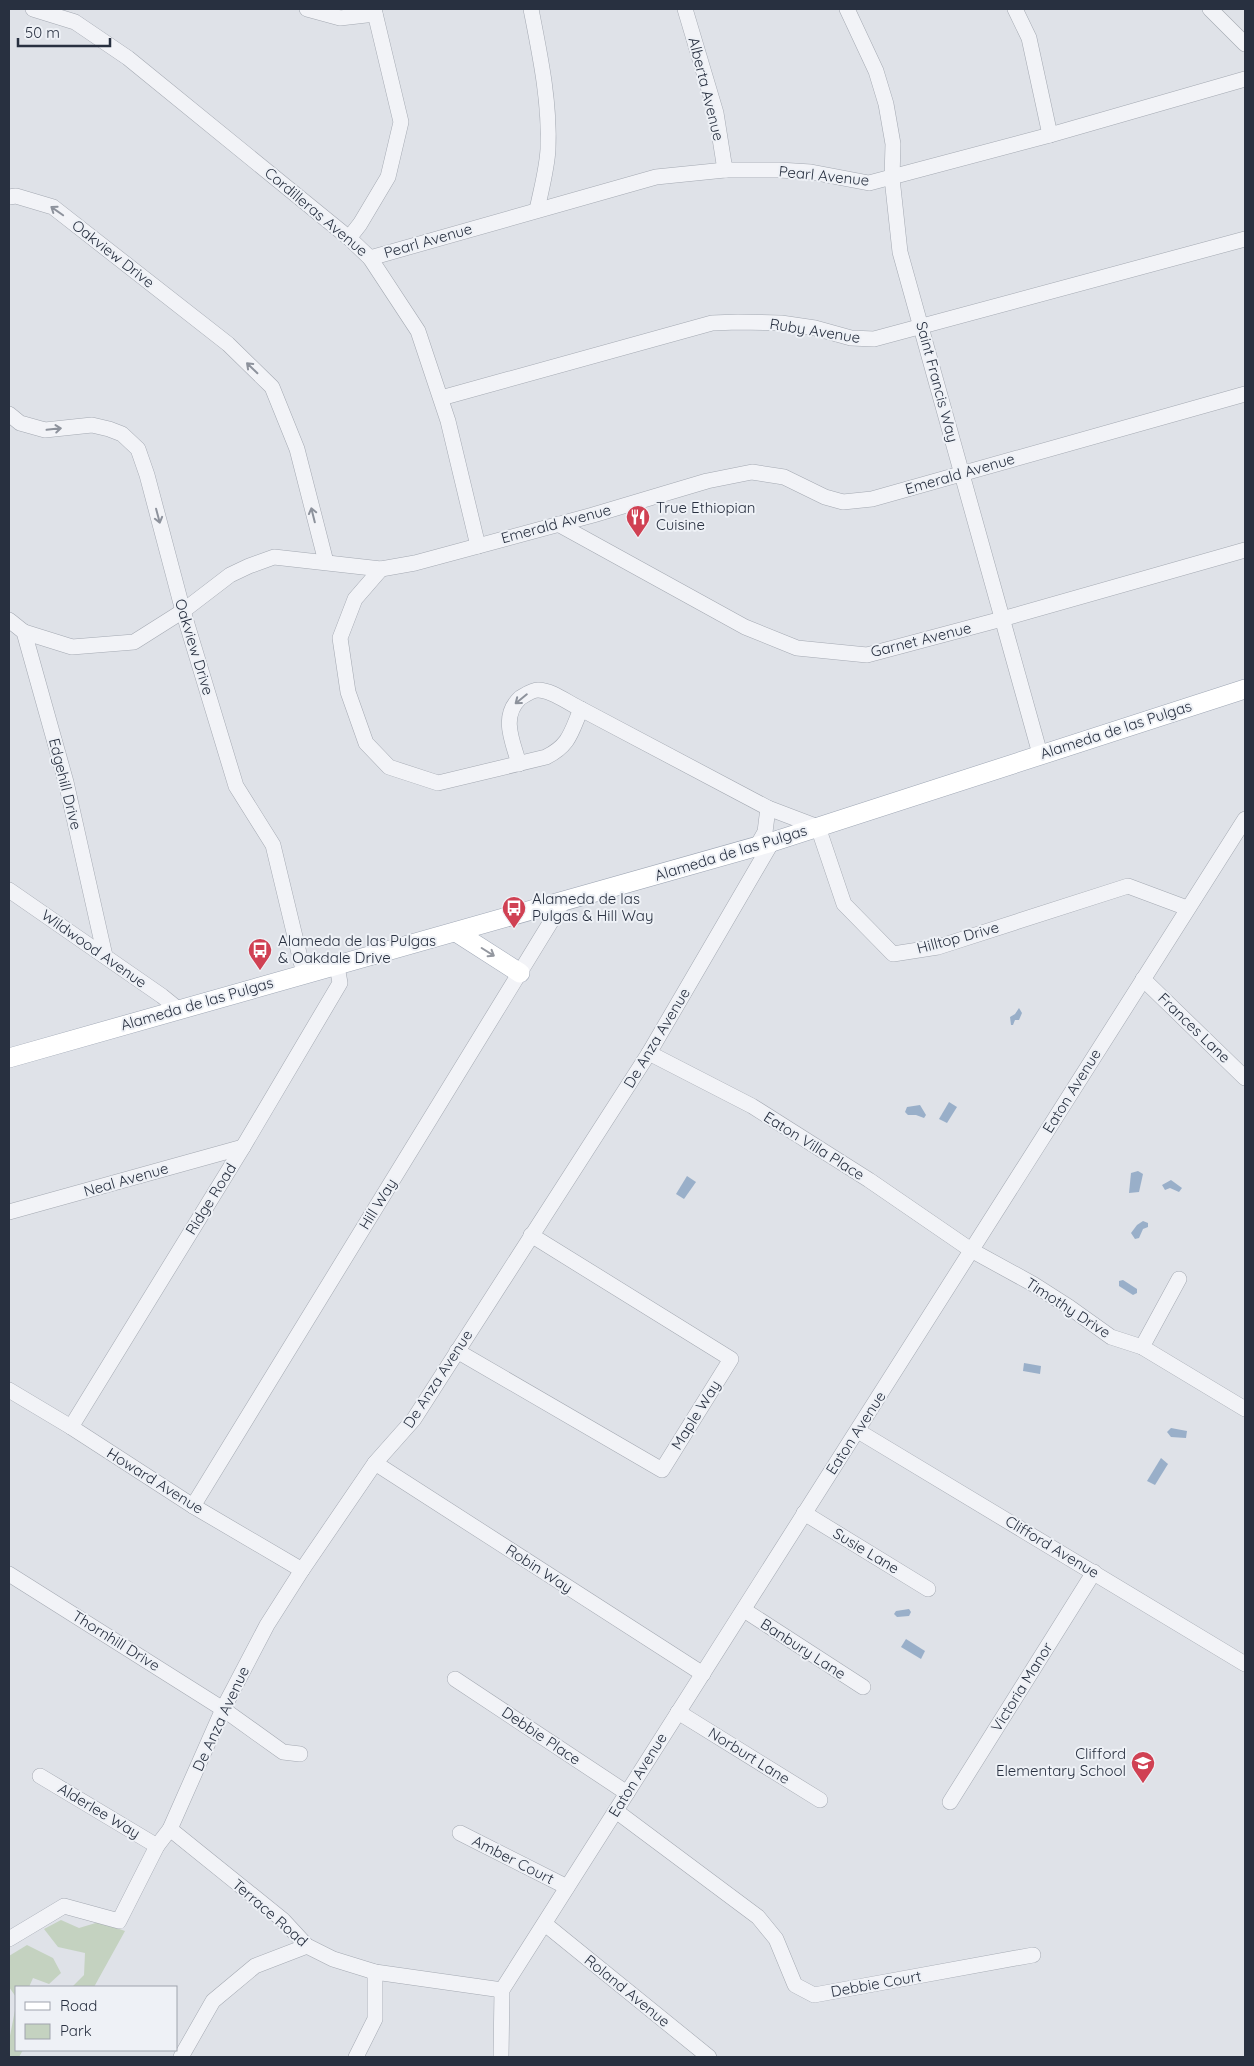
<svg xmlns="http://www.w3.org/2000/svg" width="1254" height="2066" viewBox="0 0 1254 2066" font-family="Quicksand,sans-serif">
	<rect width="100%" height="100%" fill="#dfe2e8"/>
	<g fill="#c4d2c0">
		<path d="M 61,1920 L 79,1928 L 99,1922 L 125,1931 L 94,1987 L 72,1987 L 84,1975 L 85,1953 L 58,1947 L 44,1929 Z"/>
		<path d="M 27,1945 L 53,1958 L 61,1973 L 49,1984 L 33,1978 L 29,1987 L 16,1987 L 16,1997 L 9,1987 L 9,1956 Z"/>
		<path d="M 16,2005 L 16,2050 L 23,2050 L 19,2057 L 9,2057 L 9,2041 Z"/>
	</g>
	<g fill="#99afc9">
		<path d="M 1019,1008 L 1022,1013 L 1019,1020 L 1015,1020 L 1013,1025 L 1011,1025 L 1010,1017 L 1015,1014 Z"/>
		<path d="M 949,1102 L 957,1107 L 947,1123 L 939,1119 Z"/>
		<path d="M 920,1105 L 926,1115 L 924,1118 L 916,1115 L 908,1115 L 905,1112 L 907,1107 Z"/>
		<path d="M 1138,1171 L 1143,1174 L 1139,1192 L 1129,1193 L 1131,1173 Z"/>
		<path d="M 687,1176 L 696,1182 L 684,1199 L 676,1194 Z"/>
		<path d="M 1171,1180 L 1182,1188 L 1179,1192 L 1170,1188 L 1165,1190 L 1162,1185 Z"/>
		<path d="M 1143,1221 L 1148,1223 L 1148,1227 L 1143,1229 L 1139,1238 L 1135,1239 L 1131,1233 L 1137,1225 Z"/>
		<path d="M 1123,1280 L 1137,1289 L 1137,1293 L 1133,1295 L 1119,1286 L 1119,1281 Z"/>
		<path d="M 1024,1363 L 1041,1366 L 1040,1374 L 1023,1371 Z"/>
		<path d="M 1171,1428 L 1187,1431 L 1186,1438 L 1171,1437 L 1167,1432 Z"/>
		<path d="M 1161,1458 L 1168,1464 L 1155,1485 L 1147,1481 Z"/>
		<path d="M 909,1609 L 911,1612 L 909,1616 L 897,1617 L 894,1614 L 896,1611 Z"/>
		<path d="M 906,1639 L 925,1651 L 921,1659 L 901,1647 Z"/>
	</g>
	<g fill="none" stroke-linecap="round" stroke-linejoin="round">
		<g stroke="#a4a9b2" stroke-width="16">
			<g id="minor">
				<path d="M 33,9 L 75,22 L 128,58 L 349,238 L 370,258 L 418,331 L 448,421 L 478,546"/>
				<path d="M 307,9 L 340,18 L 375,14"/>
				<path d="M 531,9 C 540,55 550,102 548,149 C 547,169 541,190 537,210"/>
				<path d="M 685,9 L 716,113 L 725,170"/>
				<path d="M 847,9 L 876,71 L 886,104 L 893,144 L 892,178 L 900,252 L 1040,754"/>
				<path d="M 1015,9 L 1029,38 L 1050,135"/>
				<path d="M 1210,9 L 1245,44"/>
				<path d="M 9,197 L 16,196 L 53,207 L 228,344 L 272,387 L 297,449 L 326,562"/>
				<path d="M 349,238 L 360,224 L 388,177 L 401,122 L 374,9"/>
				<path d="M 370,258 L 656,177 L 725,170 L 779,170 L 811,172 L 869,183 L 1050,135 L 1245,79"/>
				<path d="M 441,398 L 712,323 L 738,322 L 781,323 L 815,328 L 851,338 L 874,339 L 1245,239"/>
				<path d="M 9,414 L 20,423 L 45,430 L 92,425 L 109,429 L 122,434 L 138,449 L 147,475 L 183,611 L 236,786 L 273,845 L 304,974"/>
				<path d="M 558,524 L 745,627 L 797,648 L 867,655 L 1002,619 L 1245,550"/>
				<path d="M 381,569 L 355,599 L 340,638 L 348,692 L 366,743 L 389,767 L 438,783 L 546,757 C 570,745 571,732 581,709 L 768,808 L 818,827 L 844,904 L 893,954 L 938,947 L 1128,886 L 1187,908"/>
				<path d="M 9,620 L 24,632 L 66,782 L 105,956"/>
				<path d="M 24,632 L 72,647 L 134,642 L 183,611 L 230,575 L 249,566 L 274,557 L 381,569 L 415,563 L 593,515 L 707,481 L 752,472 L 784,477 L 825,497 L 843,502 L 872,499 L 1245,394"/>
				<path d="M 519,764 C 513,742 500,717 520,698 C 525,695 532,690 538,690 C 552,690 568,703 581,709"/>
				<path d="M 757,846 L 765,832 L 768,808"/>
				<path d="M 9,890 L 162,996 L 178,1009"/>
				<path d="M 1143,979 L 1245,1078"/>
				<path d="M 649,1053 L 752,1106 L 869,1180 L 971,1250 L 1033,1284 L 1069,1307 L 1111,1337 L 1142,1347 L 1245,1409"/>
				<path d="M 9,1212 L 243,1147"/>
				<path d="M 1142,1347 L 1179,1279"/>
				<path d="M 457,1351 L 662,1470 L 731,1359 L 531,1235"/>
				<path d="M 9,1390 L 71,1427 L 193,1506 L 302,1570"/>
				<path d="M 71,1427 L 243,1147 L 340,983 L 337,966"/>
				<path d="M 858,1431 L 1245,1664"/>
				<path d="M 375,1463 L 703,1674"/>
				<path d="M 193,1506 L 563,902"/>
				<path d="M 804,1513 L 928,1589"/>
				<path d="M 9,1574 L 223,1709 L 283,1752 L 300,1754"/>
				<path d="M 744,1610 L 863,1687"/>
				<path d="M 455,1679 L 627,1793"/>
				<path d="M 678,1712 L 820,1800"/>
				<path d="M 40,1776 L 157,1846"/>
				<path d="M 950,1802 L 1094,1572"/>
				<path d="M 616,1811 L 758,1917 L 776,1939 L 795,1985 L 814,1995 L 1033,1955"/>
				<path d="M 170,1829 L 283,1920 L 307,1946 L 333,1959 L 375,1972 L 502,1990"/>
				<path d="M 460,1833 L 567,1887"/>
				<path d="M 545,1924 L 709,2057"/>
				<path d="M 9,1939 L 64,1906 L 119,1921 L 157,1846 L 170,1829 L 223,1709 L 267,1625 L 302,1570 L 375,1463 L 414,1419 L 649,1053 L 772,842"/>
				<path d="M 181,2057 L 213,2001 L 255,1966 L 307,1946"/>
				<path d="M 356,2057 L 375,2019 L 375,1972"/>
				<path d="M 501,2057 L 502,1990 L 1245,819"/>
			</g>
		</g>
		<g stroke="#9ea6b4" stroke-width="20">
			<g id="major">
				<path d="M 456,932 L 520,973"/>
				<path d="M 9,1058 L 772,842 L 1245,689"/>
			</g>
		</g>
		<use href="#minor" stroke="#f2f3f7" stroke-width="15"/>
		<use href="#major" stroke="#fff" stroke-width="19"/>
	</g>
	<defs><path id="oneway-shaft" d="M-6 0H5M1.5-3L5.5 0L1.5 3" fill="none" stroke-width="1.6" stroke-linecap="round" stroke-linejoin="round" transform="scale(1.25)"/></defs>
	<g stroke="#8d929c">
		<use href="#oneway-shaft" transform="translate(57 211) rotate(-145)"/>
		<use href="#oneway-shaft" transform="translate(252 368) rotate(-136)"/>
		<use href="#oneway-shaft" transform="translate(54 429) rotate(-6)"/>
		<use href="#oneway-shaft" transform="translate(313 515) rotate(-104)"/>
		<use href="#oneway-shaft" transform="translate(158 516) rotate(75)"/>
		<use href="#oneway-shaft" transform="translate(521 699) rotate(141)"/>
	</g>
	<use stroke="#9498a0" href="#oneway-shaft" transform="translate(488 952) rotate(32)"/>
	<defs>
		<g id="restaurant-pin" transform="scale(1.25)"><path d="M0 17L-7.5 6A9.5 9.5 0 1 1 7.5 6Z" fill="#d04153" stroke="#eef1f6"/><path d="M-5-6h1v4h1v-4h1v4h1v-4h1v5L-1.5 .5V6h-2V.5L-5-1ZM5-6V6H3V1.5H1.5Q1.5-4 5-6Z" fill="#fff"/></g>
		<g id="bus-pin" transform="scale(1.25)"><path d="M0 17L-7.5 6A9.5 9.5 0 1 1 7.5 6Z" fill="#d04153" stroke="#eef1f6"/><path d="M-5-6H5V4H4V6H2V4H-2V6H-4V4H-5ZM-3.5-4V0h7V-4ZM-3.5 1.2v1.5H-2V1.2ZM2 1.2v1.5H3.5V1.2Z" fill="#fff"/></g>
		<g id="school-pin" transform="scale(1.25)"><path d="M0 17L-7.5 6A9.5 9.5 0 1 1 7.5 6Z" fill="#d04153" stroke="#eef1f6"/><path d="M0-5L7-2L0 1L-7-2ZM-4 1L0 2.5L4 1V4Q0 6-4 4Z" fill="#fff"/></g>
	</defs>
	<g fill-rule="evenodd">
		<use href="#restaurant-pin" x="638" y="517"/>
		<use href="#bus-pin" x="514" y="908"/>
		<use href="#bus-pin" x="260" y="950"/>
		<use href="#school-pin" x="1143" y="1763"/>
	</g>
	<g text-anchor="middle" stroke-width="4" stroke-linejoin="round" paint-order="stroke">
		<g font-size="15" fill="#283040" stroke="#eef1f6">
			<text transform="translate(706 89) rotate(76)" y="5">Alberta Avenue</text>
			<text transform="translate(824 176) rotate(6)" y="5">Pearl Avenue</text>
			<text transform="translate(316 212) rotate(40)" y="5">Cordilleras Avenue</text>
			<text transform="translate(428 241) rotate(-16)" y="5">Pearl Avenue</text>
			<text transform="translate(113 254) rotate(38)" y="5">Oakview Drive</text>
			<text transform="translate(815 331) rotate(9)" y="5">Ruby Avenue</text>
			<text transform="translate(937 382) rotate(75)" y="5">Saint Francis Way</text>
			<text transform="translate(960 474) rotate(-16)" y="5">Emerald Avenue</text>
			<text transform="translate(556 524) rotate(-15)" y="5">Emerald Avenue</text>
			<text transform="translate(921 640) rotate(-14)" y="5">Garnet Avenue</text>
			<text transform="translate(194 647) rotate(73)" y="5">Oakview Drive</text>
			<text transform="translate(1116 730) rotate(-18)" y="5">Alameda de las Pulgas</text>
			<text transform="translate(65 784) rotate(76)" y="5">Edgehill Drive</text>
			<text transform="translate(731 853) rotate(-17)" y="5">Alameda de las Pulgas</text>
			<text transform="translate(958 938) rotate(-15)" y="5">Hilltop Drive</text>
			<text transform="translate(94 949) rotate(35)" y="5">Wildwood Avenue</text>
			<text transform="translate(197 1004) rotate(-16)" y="5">Alameda de las Pulgas</text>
			<text transform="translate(1194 1028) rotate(44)" y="5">Frances Lane</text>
			<text transform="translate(657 1038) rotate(-59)" y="5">De Anza Avenue</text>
			<text transform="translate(1072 1091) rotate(-58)" y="5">Eaton Avenue</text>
			<text transform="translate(814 1146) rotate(32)" y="5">Eaton Villa Place</text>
			<text transform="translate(126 1180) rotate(-16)" y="5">Neal Avenue</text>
			<text transform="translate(211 1199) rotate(-58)" y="5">Ridge Road</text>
			<text transform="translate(378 1204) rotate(-58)" y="5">Hill Way</text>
			<text transform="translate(1068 1308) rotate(33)" y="5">Timothy Drive</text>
			<text transform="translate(438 1379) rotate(-57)" y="5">De Anza Avenue</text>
			<text transform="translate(696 1415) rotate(-58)" y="5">Maple Way</text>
			<text transform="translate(856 1433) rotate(-57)" y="5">Eaton Avenue</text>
			<text transform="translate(155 1481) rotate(32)" y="5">Howard Avenue</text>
			<text transform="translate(1052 1547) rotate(31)" y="5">Clifford Avenue</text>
			<text transform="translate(866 1551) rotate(31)" y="5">Susie Lane</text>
			<text transform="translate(539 1569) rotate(33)" y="5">Robin Way</text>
			<text transform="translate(116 1641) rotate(32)" y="5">Thornhill Drive</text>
			<text transform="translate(803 1649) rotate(33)" y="5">Banbury Lane</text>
			<text transform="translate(1022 1687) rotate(-58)" y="5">Victoria Manor</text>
			<text transform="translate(221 1719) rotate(-65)" y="5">De Anza Avenue</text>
			<text transform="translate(541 1736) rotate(34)" y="5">Debbie Place</text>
			<text transform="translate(749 1756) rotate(32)" y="5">Norburt Lane</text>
			<text transform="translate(638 1775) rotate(-58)" y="5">Eaton Avenue</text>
			<text transform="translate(99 1811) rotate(31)" y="5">Alderlee Way</text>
			<text transform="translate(513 1860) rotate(27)" y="5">Amber Court</text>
			<text transform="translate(270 1913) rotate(41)" y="5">Terrace Road</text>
			<text transform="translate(876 1984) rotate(-10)" y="5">Debbie Court</text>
			<text transform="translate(627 1991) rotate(39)" y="5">Roland Avenue</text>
		</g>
		<g font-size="15" fill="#283040" stroke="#eef1f6" text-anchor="start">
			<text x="656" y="513">True Ethiopian<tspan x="656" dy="17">Cuisine</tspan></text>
			<text x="532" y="904">Alameda de las<tspan x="532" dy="17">Pulgas &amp; Hill Way</tspan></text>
			<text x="278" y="946">Alameda de las Pulgas<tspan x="278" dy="17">&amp; Oakdale Drive</tspan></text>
			<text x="1126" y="1759" text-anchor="end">Clifford<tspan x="1126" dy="17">Elementary School</tspan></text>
		</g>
	</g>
	<rect width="1254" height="2066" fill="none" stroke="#283040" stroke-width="20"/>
	<rect x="15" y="1986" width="162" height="65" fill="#eef1f6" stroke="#9fa4ad"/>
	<rect x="25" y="2002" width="25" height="8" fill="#ffffff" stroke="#9fa4ad"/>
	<text x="60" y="2011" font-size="15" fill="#283040">Road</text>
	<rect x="25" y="2024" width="25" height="15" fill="#c4d2c0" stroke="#9fa4ad"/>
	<text x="60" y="2036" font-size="15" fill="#283040">Park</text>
	<path d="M18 38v8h92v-8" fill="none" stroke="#283040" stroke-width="2.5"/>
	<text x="25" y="38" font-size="15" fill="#283040" stroke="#eef1f6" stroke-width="4" paint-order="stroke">50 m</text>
</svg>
